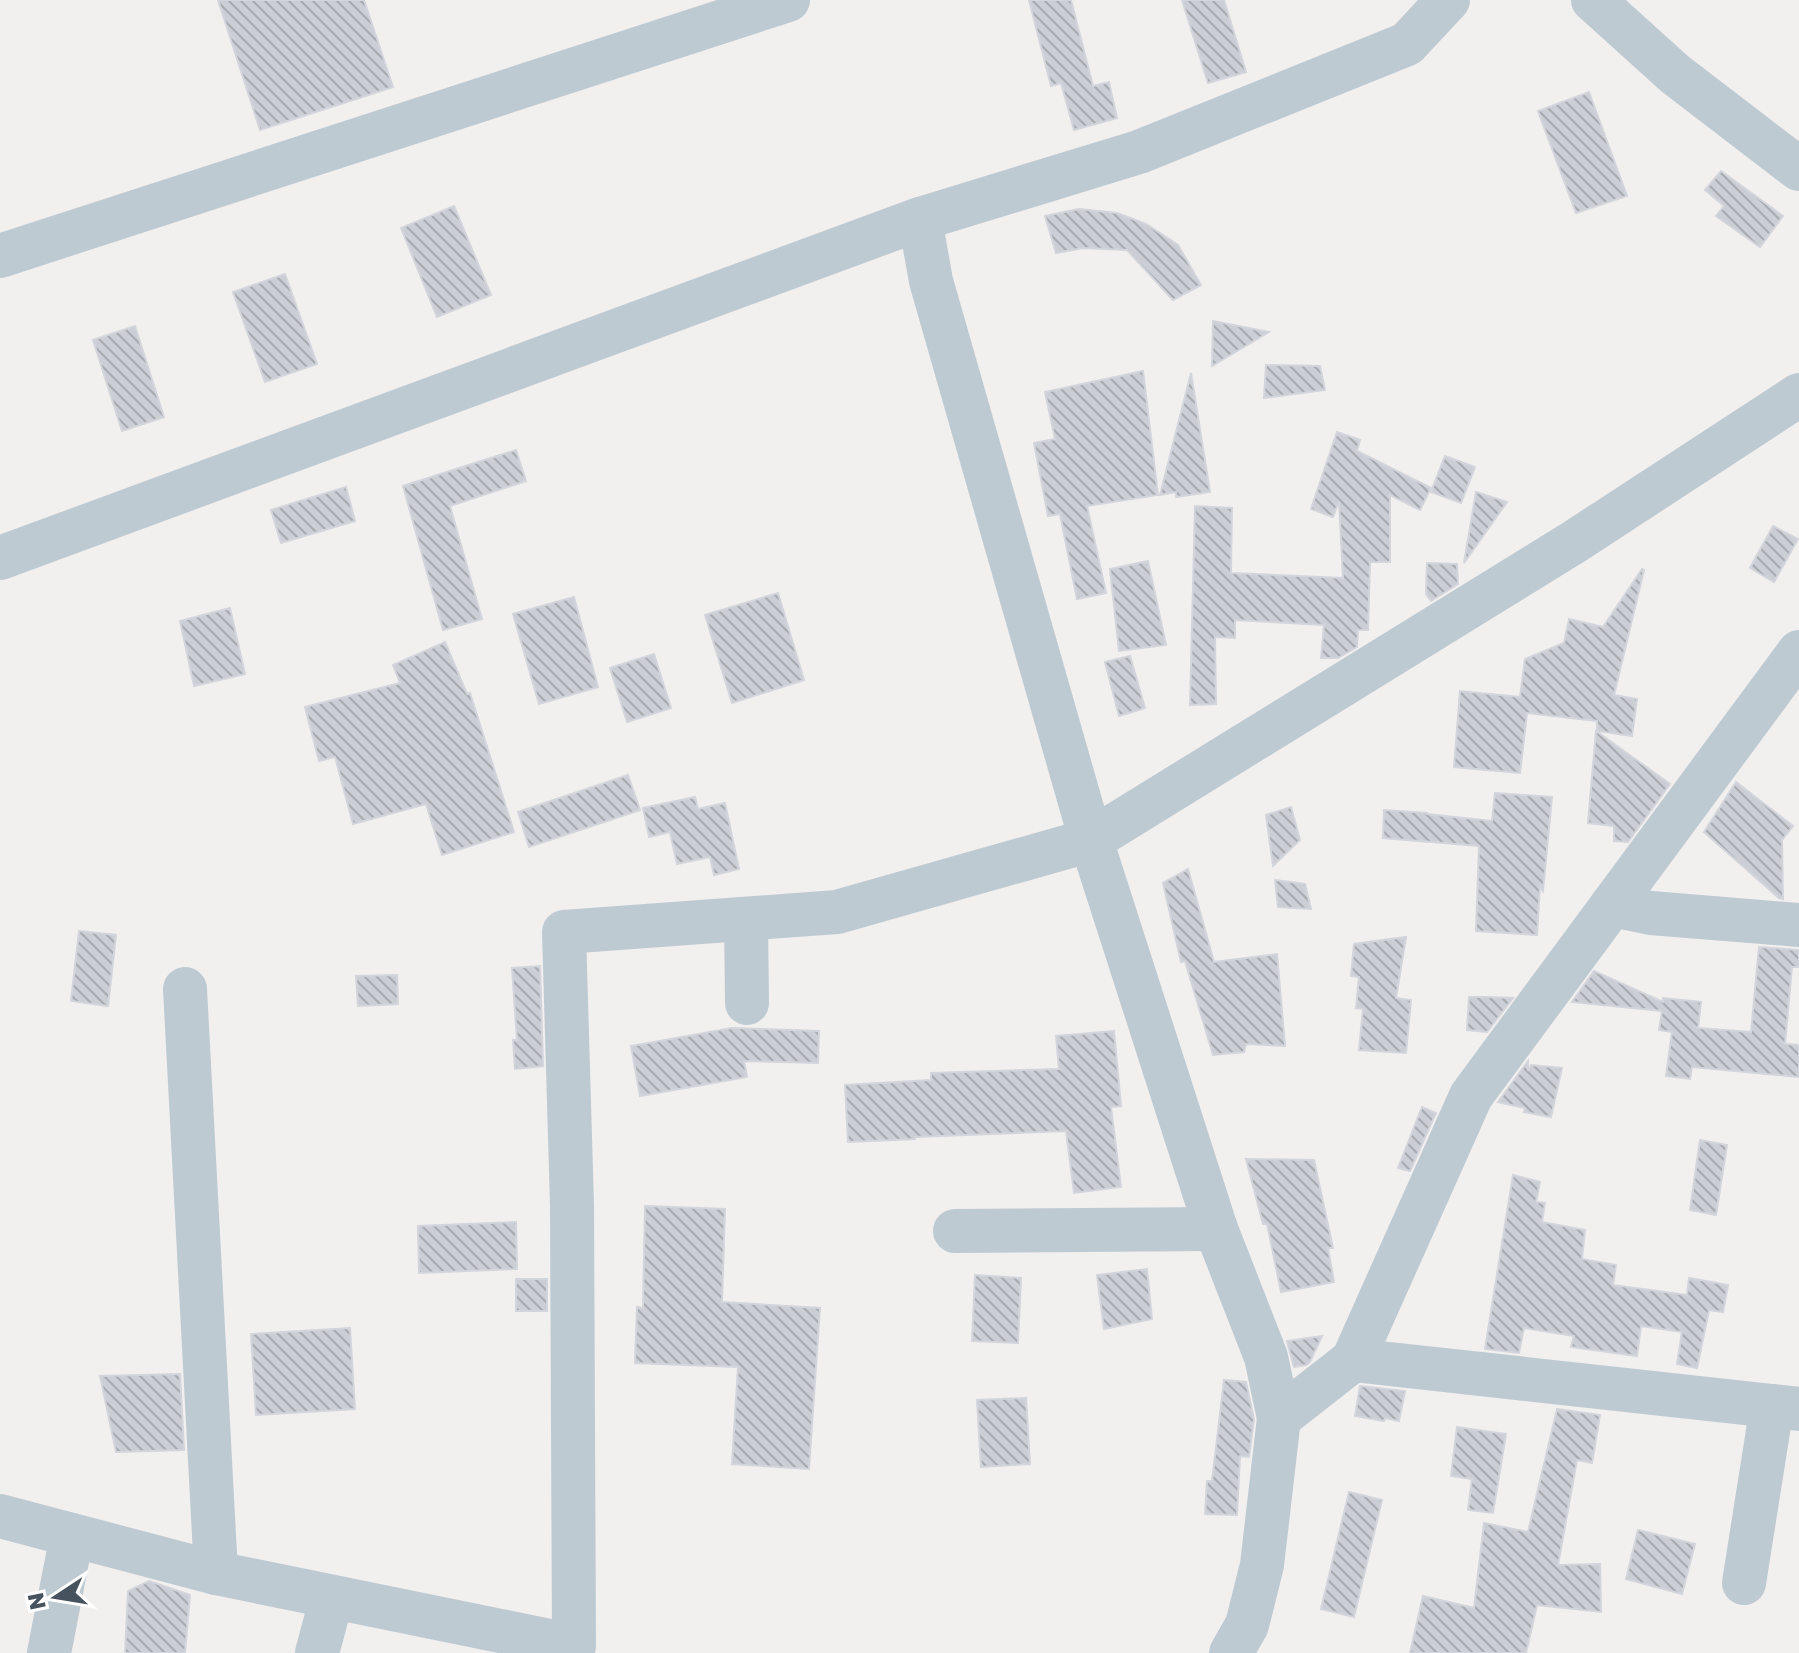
<svg xmlns="http://www.w3.org/2000/svg" width="1799" height="1653" viewBox="0 0 1799 1653" font-family="'Golos Text',sans-serif">
	<defs>
		<pattern id="building-back-hatch" width="6" height="6" patternUnits="userSpaceOnUse" patternTransform="scale(2)"><rect width="6" height="6" fill="#cbced4"/><path d="M-1 5l2 2M0 0l6 6M5-1l2 2" fill="none" stroke="#a7aaaf"/></pattern>
	</defs>
	<rect width="100%" height="100%" fill="#f2efef"/>
	<g fill="url(#building-back-hatch)" stroke="#d2d5db" stroke-width="2">
		<path d="M 218,0 L 364,0 L 393,87 L 260,130 Z"/>
		<path d="M 1029,0 L 1071,0 L 1093,86 L 1109,82 L 1117,118 L 1074,130 L 1061,83 L 1051,86 Z"/>
		<path d="M 1182,0 L 1224,0 L 1246,72 L 1208,83 Z"/>
		<path d="M 1589,92 L 1627,196 L 1576,213 L 1538,111 Z"/>
		<path d="M 1721,171 L 1783,216 L 1760,247 L 1716,216 L 1724,206 L 1705,190 Z"/>
		<path d="M 454,206 L 491,295 L 437,317 L 401,228 Z"/>
		<path d="M 1079,209 L 1117,213 L 1146,224 L 1178,245 L 1201,285 L 1173,300 L 1127,250 L 1083,248 L 1056,253 L 1045,216 Z"/>
		<path d="M 285,274 L 317,364 L 265,382 L 233,292 Z"/>
		<path d="M 1213,321 L 1269,332 L 1212,366 Z"/>
		<path d="M 135,326 L 164,417 L 122,431 L 93,340 Z"/>
		<path d="M 1266,365 L 1320,366 L 1325,390 L 1264,398 Z"/>
		<path d="M 1143,371 L 1158,495 L 1087,506 L 1106,593 L 1077,599 L 1060,514 L 1048,516 L 1034,443 L 1055,439 L 1045,392 Z"/>
		<path d="M 1191,373 L 1210,492 L 1176,497 L 1176,492 L 1160,495 Z"/>
		<path d="M 1337,432 L 1360,440 L 1357,451 L 1431,488 L 1420,510 L 1390,495 L 1390,562 L 1370,562 L 1368,630 L 1358,630 L 1357,647 L 1338,658 L 1321,658 L 1324,625 L 1235,620 L 1235,638 L 1215,637 L 1216,704 L 1190,705 L 1195,506 L 1232,508 L 1231,573 L 1343,578 L 1339,501 L 1333,517 L 1311,509 Z"/>
		<path d="M 516,450 L 526,481 L 450,506 L 482,619 L 443,630 L 403,486 Z"/>
		<path d="M 1445,456 L 1475,467 L 1461,503 L 1431,492 Z"/>
		<path d="M 346,487 L 355,521 L 281,543 L 271,510 Z"/>
		<path d="M 1476,492 L 1507,502 L 1464,563 Z"/>
		<path d="M 1773,526 L 1798,539 L 1774,582 L 1750,568 Z"/>
		<path d="M 1148,561 L 1166,645 L 1119,651 L 1110,569 Z"/>
		<path d="M 1427,563 L 1457,564 L 1458,584 L 1431,601 L 1426,594 Z"/>
		<path d="M 1642,569 L 1644,570 L 1614,695 L 1637,699 L 1632,736 L 1597,731 L 1597,721 L 1527,713 L 1520,773 L 1454,767 L 1460,691 L 1520,697 L 1525,659 L 1564,643 L 1569,619 L 1603,627 Z"/>
		<path d="M 778,593 L 804,680 L 732,703 L 705,615 Z"/>
		<path d="M 574,597 L 598,687 L 539,704 L 513,614 Z"/>
		<path d="M 230,608 L 245,674 L 194,686 L 180,621 Z"/>
		<path d="M 445,642 L 467,694 L 470,693 L 514,832 L 442,855 L 426,804 L 353,824 L 335,757 L 319,761 L 305,707 L 400,683 L 393,665 Z"/>
		<path d="M 654,654 L 671,708 L 627,722 L 610,668 Z"/>
		<path d="M 1130,656 L 1145,708 L 1119,716 L 1105,662 Z"/>
		<path d="M 1596,731 L 1670,784 L 1628,842 L 1614,841 L 1614,826 L 1588,823 Z"/>
		<path d="M 628,775 L 640,810 L 529,847 L 518,812 Z"/>
		<path d="M 1736,782 L 1793,826 L 1782,840 L 1783,899 L 1779,898 L 1704,832 Z"/>
		<path d="M 1495,793 L 1552,797 L 1543,891 L 1540,886 L 1537,935 L 1476,931 L 1479,846 L 1383,838 L 1384,810 L 1427,813 L 1427,814 L 1492,821 Z"/>
		<path d="M 695,797 L 698,809 L 725,803 L 739,869 L 714,875 L 710,857 L 677,864 L 670,832 L 649,837 L 643,808 Z"/>
		<path d="M 1291,807 L 1300,840 L 1273,866 L 1266,815 Z"/>
		<path d="M 1188,869 L 1214,962 L 1277,954 L 1285,1046 L 1246,1044 L 1244,1052 L 1213,1055 L 1185,961 L 1181,962 L 1163,883 Z"/>
		<path d="M 1275,880 L 1305,884 L 1311,909 L 1278,907 Z"/>
		<path d="M 79,931 L 116,935 L 108,1006 L 71,1001 Z"/>
		<path d="M 1406,937 L 1396,998 L 1411,1000 L 1406,1053 L 1359,1050 L 1363,1009 L 1356,1008 L 1359,977 L 1351,976 L 1354,944 Z"/>
		<path d="M 1759,947 L 1799,950 L 1799,967 L 1792,967 L 1785,1044 L 1799,1045 L 1799,1077 L 1692,1067 L 1690,1079 L 1666,1076 L 1672,1032 L 1659,1030 L 1662,1011 L 1572,1002 L 1594,971 L 1663,1002 L 1663,998 L 1701,1002 L 1698,1028 L 1751,1032 Z"/>
		<path d="M 540,966 L 543,1066 L 515,1069 L 513,1040 L 517,1040 L 512,968 Z"/>
		<path d="M 397,975 L 398,1004 L 358,1006 L 356,976 Z"/>
		<path d="M 1469,997 L 1485,997 L 1513,998 L 1487,1032 L 1467,1030 Z"/>
		<path d="M 732,1028 L 819,1031 L 818,1063 L 744,1061 L 747,1077 L 640,1096 L 631,1046 Z"/>
		<path d="M 1114,1031 L 1121,1106 L 1111,1107 L 1121,1187 L 1074,1193 L 1066,1131 L 915,1137 L 915,1139 L 848,1142 L 845,1085 L 931,1080 L 931,1073 L 1059,1069 L 1056,1036 Z"/>
		<path d="M 1528,1061 L 1528,1071 L 1531,1065 L 1562,1068 L 1551,1117 L 1524,1112 L 1525,1108 L 1498,1102 Z"/>
		<path d="M 1422,1107 L 1436,1113 L 1410,1171 L 1398,1168 Z"/>
		<path d="M 1700,1140 L 1727,1145 L 1716,1215 L 1690,1210 Z"/>
		<path d="M 1246,1159 L 1314,1160 L 1333,1248 L 1328,1248 L 1334,1282 L 1281,1292 L 1267,1224 L 1263,1224 Z"/>
		<path d="M 1513,1175 L 1540,1182 L 1536,1202 L 1545,1203 L 1542,1222 L 1585,1230 L 1582,1259 L 1616,1265 L 1613,1285 L 1687,1295 L 1689,1278 L 1728,1285 L 1723,1312 L 1709,1310 L 1697,1368 L 1677,1364 L 1682,1332 L 1641,1326 L 1637,1356 L 1571,1347 L 1574,1336 L 1524,1328 L 1519,1353 L 1485,1349 Z"/>
		<path d="M 645,1206 L 725,1209 L 722,1302 L 820,1308 L 809,1469 L 732,1464 L 738,1367 L 635,1363 L 637,1307 L 643,1308 Z"/>
		<path d="M 516,1222 L 517,1269 L 419,1273 L 418,1226 Z"/>
		<path d="M 1147,1269 L 1152,1319 L 1104,1329 L 1097,1275 Z"/>
		<path d="M 975,1275 L 1021,1278 L 1018,1343 L 972,1341 Z"/>
		<rect x="516" y="1279" width="31" height="32"/>
		<path d="M 350,1328 L 355,1409 L 256,1415 L 251,1334 Z"/>
		<path d="M 1322,1336 L 1310,1362 L 1306,1365 L 1294,1367 L 1287,1341 Z"/>
		<path d="M 180,1374 L 184,1450 L 116,1452 L 100,1376 Z"/>
		<path d="M 1224,1380 L 1246,1382 L 1254,1419 L 1249,1457 L 1240,1456 L 1237,1515 L 1205,1514 L 1207,1481 L 1212,1481 Z"/>
		<path d="M 1360,1386 L 1405,1391 L 1399,1421 L 1385,1418 L 1384,1421 L 1355,1416 Z"/>
		<path d="M 1026,1398 L 1030,1464 L 981,1467 L 977,1400 Z"/>
		<path d="M 1557,1409 L 1600,1415 L 1592,1463 L 1577,1460 L 1558,1565 L 1600,1564 L 1601,1612 L 1537,1605 L 1526,1653 L 1410,1653 L 1423,1596 L 1474,1608 L 1484,1523 L 1528,1532 Z"/>
		<path d="M 1457,1427 L 1506,1434 L 1493,1513 L 1468,1510 L 1472,1479 L 1451,1476 Z"/>
		<path d="M 1349,1492 L 1382,1500 L 1354,1617 L 1321,1609 Z"/>
		<path d="M 1638,1530 L 1695,1544 L 1682,1594 L 1626,1579 Z"/>
		<path d="M 149,1581 L 190,1595 L 185,1653 L 125,1653 L 128,1591 Z"/>
	</g>
	<g fill="none" stroke-linecap="round" stroke-linejoin="round">
		<g stroke="#becad2" stroke-width="44">
			<path d="M 1593,0 L 1675,74 L 1799,169"/>
			<path d="M 920,219 L 931,281 L 1091,840 L 1216,1229 L 1266,1357 L 1279,1418 L 1262,1565 L 1247,1625 L 1231,1653"/>
			<path d="M 0,256 L 788,0"/>
			<path d="M 0,558 L 920,219 L 1139,152 L 1407,44 L 1448,0"/>
			<path d="M 1612,905 L 1651,913 L 1799,925"/>
			<path d="M 746,919 L 747,1003"/>
			<path d="M 185,989 L 216,1573"/>
			<path d="M 955,1231 L 1216,1229"/>
			<path d="M 1353,1360 L 1799,1409"/>
			<path d="M 1279,1418 L 1353,1360 L 1471,1096 L 1799,652"/>
			<path d="M 0,1516 L 216,1573 L 574,1646 L 572,1205 L 564,932 L 837,912 L 1091,840 L 1574,542 L 1799,395"/>
			<path d="M 1744,1583 L 1772,1406"/>
			<path d="M 49,1653 L 72,1535"/>
			<path d="M 317,1653 L 332,1597"/>
		</g>
	</g>
	<g transform="translate(56 1597) rotate(258)" stroke="#ffffff" stroke-width="6" paint-order="stroke">
	<path d="M0-6L14 30L0 20L-14 30Z" fill="#46535e"/>
	<text y="-12" font-size="22" font-weight="bold" text-anchor="middle" fill="#46535e">N</text>
	</g>
</svg>
